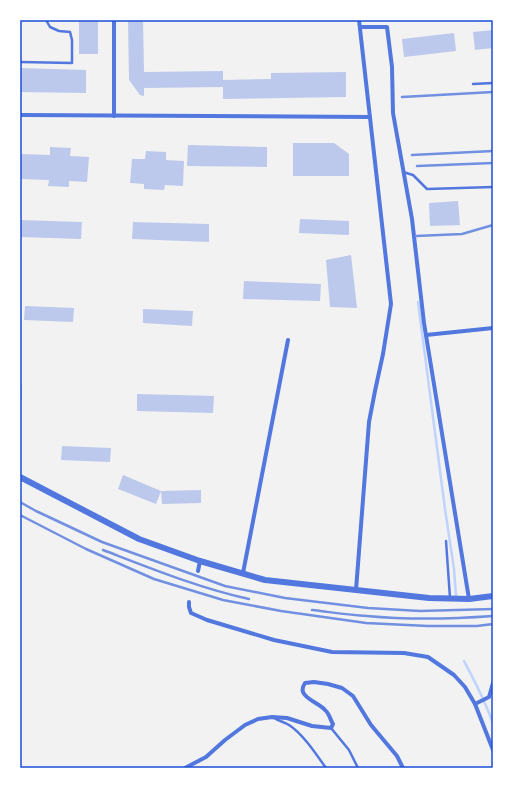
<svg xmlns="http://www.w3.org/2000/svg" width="513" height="788" viewBox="0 0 513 788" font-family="'Alegreya Sans',sans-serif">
	<rect width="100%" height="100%" fill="#f2f2f2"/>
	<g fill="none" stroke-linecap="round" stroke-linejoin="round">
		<g stroke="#bfd3fe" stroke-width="2.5">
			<path d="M 418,302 L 445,509 L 454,569 L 456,595"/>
			<path d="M 464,661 C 475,682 486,702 493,724"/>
		</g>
	</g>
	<g fill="#bdc9ec">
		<rect x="79" y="20" width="19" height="34"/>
		<path d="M 128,20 L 143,20 L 144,72 L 223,71 L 223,80 L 271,79 L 271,73 L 346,72 L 346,97 L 223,99 L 223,87 L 144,88 L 144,96 L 140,95 L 129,80 Z"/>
		<path d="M 493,30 L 493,48 L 475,50 L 473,32 Z"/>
		<path d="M 454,33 L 456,51 L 404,57 L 402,39 Z"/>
		<path d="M 20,68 L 86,70 L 86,93 L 20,92 Z"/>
		<path d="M 293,143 L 334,143 L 349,154 L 349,176 L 293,176 Z"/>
		<path d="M 188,145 L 267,147 L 267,167 L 187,166 Z"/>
		<path d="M 50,147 L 71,148 L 70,156 L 89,157 L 87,182 L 69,181 L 69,187 L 48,186 L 49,180 L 20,179 L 20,154 L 50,155 Z"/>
		<path d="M 146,151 L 166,152 L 166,160 L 184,161 L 183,186 L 165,185 L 164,190 L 144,189 L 144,184 L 130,183 L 132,159 L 145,159 Z"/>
		<path d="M 458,201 L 460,225 L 430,226 L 429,203 Z"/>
		<path d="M 300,219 L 349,221 L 349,235 L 299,233 Z"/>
		<path d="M 20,220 L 82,222 L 81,239 L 20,237 Z"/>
		<path d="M 133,222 L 209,224 L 209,242 L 132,239 Z"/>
		<path d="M 351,255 L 357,308 L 330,307 L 326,260 Z"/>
		<path d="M 244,281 L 321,284 L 320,301 L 243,299 Z"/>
		<path d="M 25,306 L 74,308 L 73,322 L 24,320 Z"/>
		<path d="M 143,309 L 193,311 L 192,326 L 143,323 Z"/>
		<rect x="20" y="385" width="2" height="15"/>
		<path d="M 137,394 L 214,396 L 213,413 L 137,411 Z"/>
		<path d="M 62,446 L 111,448 L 110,462 L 61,460 Z"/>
		<path d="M 123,475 L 161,491 L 156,504 L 118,489 Z"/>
		<path d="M 201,490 L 201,503 L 162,504 L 161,491 Z"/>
	</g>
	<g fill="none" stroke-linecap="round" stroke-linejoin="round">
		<g stroke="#5277de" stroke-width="2.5">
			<path d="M 20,62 L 72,63 L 72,40 L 70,32 L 59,31 L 50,27 L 46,20"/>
			<path d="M 473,84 L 493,83"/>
			<path d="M 403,172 L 413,175 L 427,189 L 493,187"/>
			<path d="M 446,541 L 450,598"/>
			<path d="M 274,718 C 279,721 284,722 289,725 C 303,734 316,754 326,768"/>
			<path d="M 331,728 L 349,750 L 358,768"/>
		</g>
		<g stroke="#5277de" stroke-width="4">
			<path d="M 114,20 L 114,116"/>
			<path d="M 360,27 L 387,27 L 392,67 L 393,113 L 412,219 L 424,323 L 469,599"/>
			<path d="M 20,115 L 370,117"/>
			<path d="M 426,335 L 493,328"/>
			<path d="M 198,571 L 200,561"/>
			<path d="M 243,573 L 288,340"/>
			<path d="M 356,590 L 369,422 L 375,391 L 383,354 L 391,304 L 359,20"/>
			<path d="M 189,602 L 189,607 L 191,613 L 207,620 L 274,640 L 332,652 L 404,653 L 428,657 L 454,675 L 465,687 L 475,704 L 493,750"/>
			<path d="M 475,704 L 489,697 L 493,683"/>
			<path d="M 185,768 L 206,757 L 225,740 L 245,725 L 258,719 L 272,717 L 287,718 L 312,726 L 331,728 L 333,724 C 330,719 329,713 325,710 C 320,704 305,699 303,692 C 302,689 303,686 305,683 L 314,682 L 328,684 L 342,688 L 353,696 L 371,725 L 397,756 L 403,768"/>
		</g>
		<path stroke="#5277de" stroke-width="6" d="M 20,477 L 139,539 L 200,561 L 265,580 L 429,598 L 469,599 L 493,596"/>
		<g stroke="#7290e2" stroke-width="2.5">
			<path d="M 402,97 L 493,92"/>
			<path d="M 412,155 L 493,151"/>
			<path d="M 417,166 L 493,163"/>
			<path d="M 416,236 L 462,234 L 493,225"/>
			<path d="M 20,502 L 36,511 L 102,542 L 225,586 L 285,598 L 368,608 L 420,611 L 493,609"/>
			<path d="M 20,515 L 86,549 L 154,579 L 223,600 L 281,611 L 366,623 L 428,626 L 477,626 L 493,624"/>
			<path d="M 103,550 C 150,568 199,588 249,599"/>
			<path d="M 312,610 C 330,612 348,615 367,616 C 409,620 451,619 493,616"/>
		</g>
	</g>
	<rect width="513" height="788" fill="none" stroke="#ffffff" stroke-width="42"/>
	<rect x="21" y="21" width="471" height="746" fill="none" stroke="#1d4ed8" stroke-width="1.5"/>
</svg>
